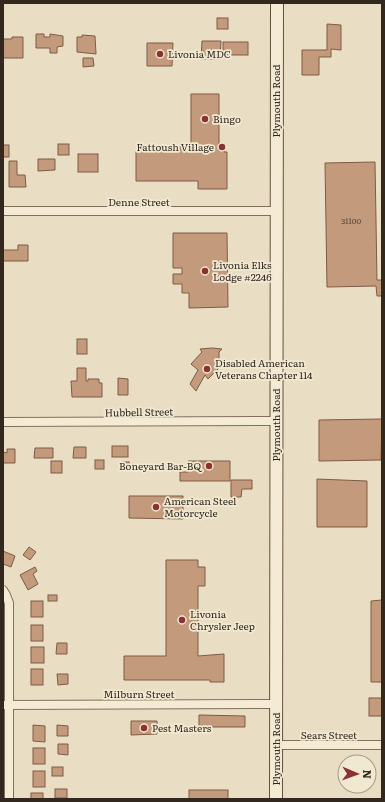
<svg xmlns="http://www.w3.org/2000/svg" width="385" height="802" viewBox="0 0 385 802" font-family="Literata,serif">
	<rect width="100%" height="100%" fill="#e9dec3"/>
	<g fill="#c49a7c" stroke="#7e5b44">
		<rect x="217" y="18" width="11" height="11"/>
		<path d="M 327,24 L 341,25 L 341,50 L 331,49 L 331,57 L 319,57 L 319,75 L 302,75 L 302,50 L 327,50 Z"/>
		<path d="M 36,34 L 44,34 L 44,37 L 50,37 L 50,34 L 63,36 L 63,46 L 57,47 L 57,53 L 50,53 L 50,48 L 36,48 Z"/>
		<path d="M 82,35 L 95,36 L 96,54 L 77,52 L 77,37 L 82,37 Z"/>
		<path d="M 12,37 L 23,37 L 23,58 L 3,58 L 3,39 L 12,39 Z"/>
		<path d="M 202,41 L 221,41 L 220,59 L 201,59 Z"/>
		<rect x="223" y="42" width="25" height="13"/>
		<path d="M 147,43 L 173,43 L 172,66 L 147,66 Z"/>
		<path d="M 83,58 L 93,58 L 94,66 L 83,67 Z"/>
		<path d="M 191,94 L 219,94 L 219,144 L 224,144 L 224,152 L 227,152 L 227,189 L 198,189 L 198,181 L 136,181 L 136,151 L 180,151 L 180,146 L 191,146 Z"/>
		<rect x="58" y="144" width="11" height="11"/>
		<rect x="3" y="145" width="6" height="12"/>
		<rect x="78" y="154" width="20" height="18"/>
		<path d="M 38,159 L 55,159 L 55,170 L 38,171 Z"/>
		<path d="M 9,161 L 17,161 L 17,175 L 25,175 L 26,187 L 9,187 Z"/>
		<path d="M 375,162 L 377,280 L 382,280 L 382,296 L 377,296 L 376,286 L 327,287 L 325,163 Z"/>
		<path d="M 173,233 L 227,233 L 228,307 L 189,308 L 189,293 L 182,293 L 182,284 L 173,284 L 173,274 L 182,274 L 182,268 L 173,268 Z"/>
		<path d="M 18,245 L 28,245 L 28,261 L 3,261 L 3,250 L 18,250 Z"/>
		<rect x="77" y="339" width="10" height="15"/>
		<path d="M 212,348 L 222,349 L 219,352 L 219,368 L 208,379 L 205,375 L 196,391 L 190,384 L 198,370 L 191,364 L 202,352 L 200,349 Z"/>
		<path d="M 77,368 L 86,368 L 86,381 L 88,381 L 88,379 L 99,379 L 99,383 L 102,383 L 102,397 L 72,397 L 71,381 L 77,381 Z"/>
		<path d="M 118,378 L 128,379 L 128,395 L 118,395 Z"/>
		<path d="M 382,419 L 381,460 L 319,461 L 319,420 Z"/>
		<rect x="112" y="446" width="16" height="11"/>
		<path d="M 74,447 L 86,447 L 86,458 L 73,458 Z"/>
		<path d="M 35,448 L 53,448 L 53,458 L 34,458 Z"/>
		<path d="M 7,449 L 15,449 L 15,463 L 3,463 L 3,452 L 7,453 Z"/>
		<rect x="95" y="460" width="9" height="9"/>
		<rect x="51" y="461" width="11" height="12"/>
		<path d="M 188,461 L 230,461 L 230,481 L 180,481 L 180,472 L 188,472 Z"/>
		<rect x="122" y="462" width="7" height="7"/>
		<path d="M 317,479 L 367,481 L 367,527 L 317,527 Z"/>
		<path d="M 231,480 L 252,480 L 252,489 L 242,489 L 241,497 L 231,497 Z"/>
		<path d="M 129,496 L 183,496 L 183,519 L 129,518 Z"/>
		<path d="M 29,547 L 36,552 L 30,560 L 23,555 Z"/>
		<path d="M 3,551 L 15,556 L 11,567 L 3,564 Z"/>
		<path d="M 166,560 L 198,560 L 198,567 L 205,567 L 205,586 L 198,586 L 198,656 L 224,654 L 224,682 L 210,682 L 210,680 L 124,680 L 124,656 L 166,656 Z"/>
		<path d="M 35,567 L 37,571 L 33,574 L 38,584 L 28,590 L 20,575 Z"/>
		<rect x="48" y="595" width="9" height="6"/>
		<path d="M 382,600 L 382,682 L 371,682 L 371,601 Z"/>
		<rect x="31" y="601" width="12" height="16"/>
		<rect x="31" y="625" width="12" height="16"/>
		<path d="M 57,643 L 67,643 L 67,654 L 56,654 Z"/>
		<rect x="31" y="647" width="13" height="16"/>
		<rect x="31" y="669" width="12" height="16"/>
		<path d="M 57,674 L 68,674 L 68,684 L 58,685 Z"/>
		<rect x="369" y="698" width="13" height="18"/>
		<path d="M 199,715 L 245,716 L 245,727 L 199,727 Z"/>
		<path d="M 131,721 L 157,721 L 157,734 L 131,735 Z"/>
		<path d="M 33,725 L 45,726 L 45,742 L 33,741 Z"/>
		<path d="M 57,725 L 68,726 L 68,736 L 57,736 Z"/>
		<path d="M 58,744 L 68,744 L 68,755 L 58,754 Z"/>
		<rect x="33" y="748" width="12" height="16"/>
		<rect x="52" y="767" width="11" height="9"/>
		<rect x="33" y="771" width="12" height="16"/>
		<rect x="55" y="789" width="12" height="9"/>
		<rect x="189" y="790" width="39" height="9"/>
		<rect x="31" y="793" width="12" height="6"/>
	</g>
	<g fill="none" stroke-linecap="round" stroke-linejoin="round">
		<g stroke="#82705c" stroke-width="10">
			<g id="minor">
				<path d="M 3,211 L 276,211"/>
				<path d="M 3,422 L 275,421"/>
				<path d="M 3,590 L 6,595 L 9,603 L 9,799"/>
				<path d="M 3,705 L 276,704"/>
				<path d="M 276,745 L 382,745"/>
			</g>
		</g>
		<g stroke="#63513f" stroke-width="14">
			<path id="secondary" d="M 276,799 L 277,3"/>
		</g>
		<use href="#minor" stroke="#f5ebd5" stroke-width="8"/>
		<use href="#secondary" stroke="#f5ebd5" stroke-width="12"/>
	</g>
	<g fill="#8b3132" stroke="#f1e8d2" stroke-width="1.5">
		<circle cx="160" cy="54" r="4"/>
		<circle cx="205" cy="119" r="4"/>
		<circle cx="222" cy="147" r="4"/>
		<circle cx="205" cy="271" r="4"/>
		<circle cx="207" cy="369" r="4"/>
		<circle cx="209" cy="466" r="4"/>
		<circle cx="156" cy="507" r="4"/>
		<circle cx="182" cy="620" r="4"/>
		<circle cx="144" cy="728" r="4"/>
	</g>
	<g text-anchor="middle" stroke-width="3.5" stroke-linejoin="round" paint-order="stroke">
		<g font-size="8" fill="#574436">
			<text x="351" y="224">31100</text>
		</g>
		<g font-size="10" fill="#33281e" stroke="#f1e8d2" text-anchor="start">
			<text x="168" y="58">Livonia MDC</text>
			<text x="213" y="123">Bingo</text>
			<text x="214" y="151" text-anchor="end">Fattoush Village</text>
			<text x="213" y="269">Livonia Elks<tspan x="213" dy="12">Lodge #2246</tspan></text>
			<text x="215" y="367">Disabled American<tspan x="215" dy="12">Veterans Chapter 114</tspan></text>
			<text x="201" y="470" text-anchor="end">Boneyard Bar-BQ</text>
			<text x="164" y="505">American Steel<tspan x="164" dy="12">Motorcycle</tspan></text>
			<text x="190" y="618">Livonia<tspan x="190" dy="12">Chrysler Jeep</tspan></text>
			<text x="152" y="732">Pest Masters</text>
		</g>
		<g font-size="10" fill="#33281e" stroke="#f1e8d2">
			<text transform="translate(276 101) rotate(-90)" y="4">Plymouth Road</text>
			<text x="139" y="206">Denne Street</text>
			<text transform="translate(139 412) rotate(-1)" y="4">Hubbell Street</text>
			<text transform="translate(276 425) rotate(-90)" y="4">Plymouth Road</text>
			<text x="139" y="698">Milburn Street</text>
			<text x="329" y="739">Sears Street</text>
			<text transform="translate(276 749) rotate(-90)" y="4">Plymouth Road</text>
		</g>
	</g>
	<rect width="385" height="802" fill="none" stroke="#33281e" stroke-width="8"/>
	<g transform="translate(357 774) rotate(92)"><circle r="19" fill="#f1e8d2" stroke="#a59b8a"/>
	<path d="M0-3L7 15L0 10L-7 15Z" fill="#8b3132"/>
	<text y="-6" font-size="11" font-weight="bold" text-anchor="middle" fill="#33281e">N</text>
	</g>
</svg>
